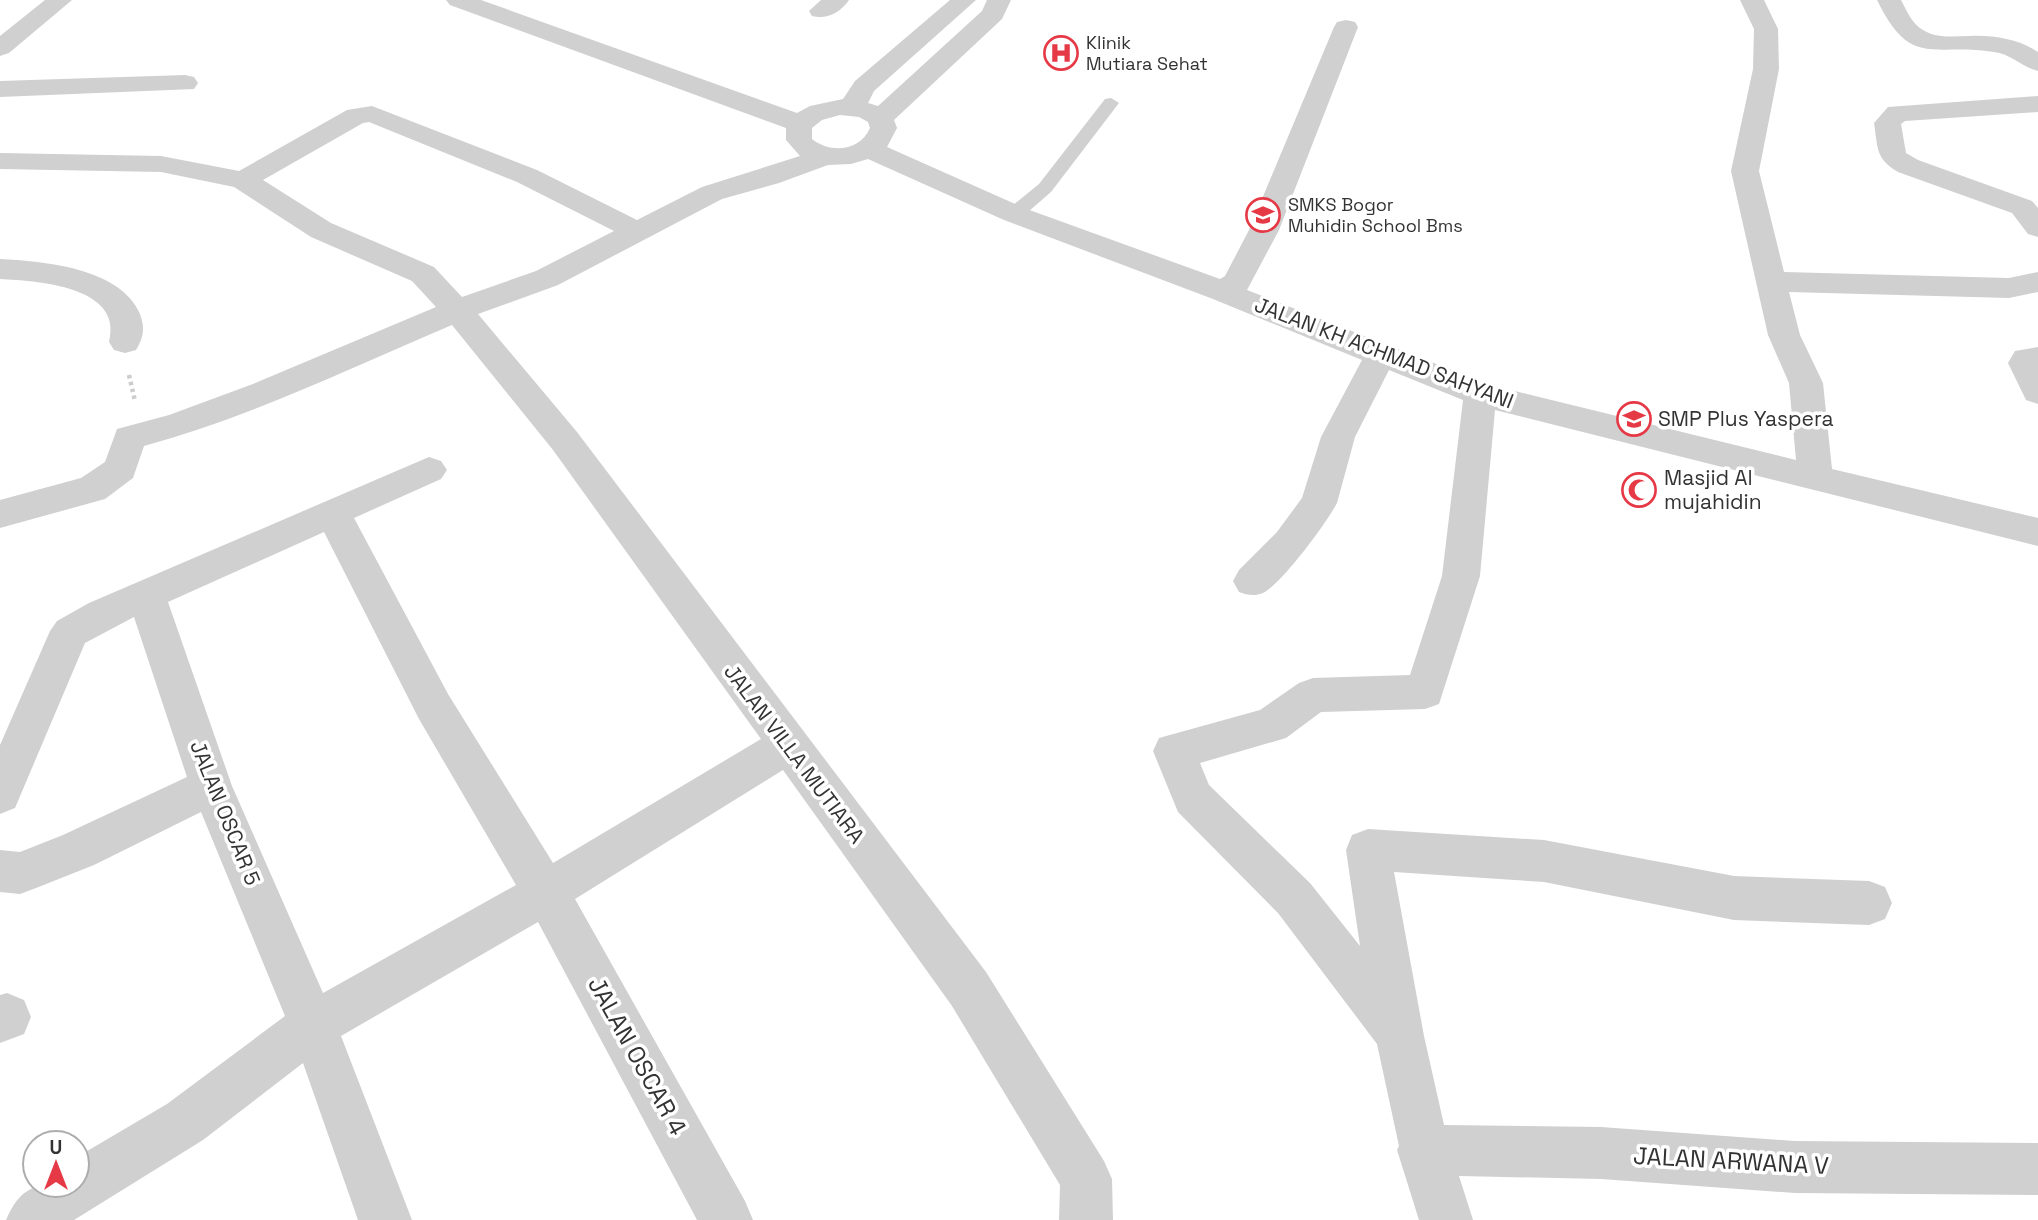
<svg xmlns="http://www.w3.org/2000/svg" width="2038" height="1220" viewBox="0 0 2038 1220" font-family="'Space Grotesk',sans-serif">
	<rect width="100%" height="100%" fill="#fff"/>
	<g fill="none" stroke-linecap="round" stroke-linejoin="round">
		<path stroke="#cdcdcd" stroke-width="4.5" stroke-dasharray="3.5 3.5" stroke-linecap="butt" d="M 129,375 L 135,401"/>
		<path fill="#d0d0d0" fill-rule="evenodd" d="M 1111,98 L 1119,103 L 1051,192 L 1021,218 L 1007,218 L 1005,214 L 1007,210 L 1039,184 L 1105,99 Z"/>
		<g fill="#d0d0d0" fill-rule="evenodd">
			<path d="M 45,0 L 72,0 L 9,53 L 0,56 L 0,36 Z"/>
			<path d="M 446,0 L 481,0 L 797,113 L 810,106 L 843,99 L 855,81 L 950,0 L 976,0 L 874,91 L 868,103 L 878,106 L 982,11 L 987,0 L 1011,0 L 1002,19 L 894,120 L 897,128 L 887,147 L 1024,208 L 1220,279 L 1225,276 L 1249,230 L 1334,27 L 1337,22 L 1346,20 L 1355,22 L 1358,27 L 1279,230 L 1247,290 L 1490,385 L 1796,460 L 1789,383 L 1768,335 L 1731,171 L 1753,69 L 1754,29 L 1740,0 L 1764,0 L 1778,29 L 1779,69 L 1759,171 L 1784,272 L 2009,278 L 2038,272 L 2038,292 L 2009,298 L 1789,292 L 1800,335 L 1823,383 L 1832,469 L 2038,518 L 2038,546 L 1495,410 L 1480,576 L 1439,704 L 1425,709 L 1321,712 L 1286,738 L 1200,763 L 1209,785 L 1310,883 L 1360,946 L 1346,850 L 1352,835 L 1368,829 L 1544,840 L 1734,876 L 1869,881 L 1885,887 L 1892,903 L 1885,919 L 1869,925 L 1734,920 L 1544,882 L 1394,872 L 1424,1036 L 1444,1125 L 1601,1127 L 1795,1141 L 2038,1143 L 2038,1195 L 1795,1193 L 1601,1179 L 1459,1176 L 1473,1220 L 1419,1220 L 1397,1150 L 1399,1146 L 1377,1044 L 1278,913 L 1178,812 L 1153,751 L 1159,738 L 1260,710 L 1299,683 L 1313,678 L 1410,675 L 1442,576 L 1463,400 L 1389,370 L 1355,437 L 1337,503 C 1326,524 1284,580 1265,592 C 1255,597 1248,595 1239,592 L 1233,581 L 1239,570 L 1277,532 L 1302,498 L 1321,437 L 1362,360 L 1213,299 L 1004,220 L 868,159 L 851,164 L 828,165 L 779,183 L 722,199 L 558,285 L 478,314 L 577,432 L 986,972 L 1104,1161 L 1112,1179 L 1113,1220 L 1059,1220 L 1060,1185 L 952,1006 L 783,770 L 575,899 L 745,1201 L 753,1220 L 697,1220 L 538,922 L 341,1036 L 412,1220 L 358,1220 L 303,1063 L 203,1140 L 74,1220 L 6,1220 C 23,1181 39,1185 77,1185 L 77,1157 L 167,1104 L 285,1016 L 201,812 L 94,865 L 36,888 L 20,894 L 0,892 L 0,850 L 20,852 L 63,835 L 187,777 L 134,617 L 85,643 L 15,808 L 0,814 L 0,745 L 50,631 L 57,621 L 89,603 L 429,457 L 441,461 L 447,470 L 441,479 L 354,518 L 448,694 L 553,863 L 761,739 L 553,450 L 452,325 C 351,368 250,417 144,446 L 133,478 L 105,499 L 0,528 L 0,500 L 81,478 L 105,462 L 117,429 L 169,415 L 253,384 L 436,307 L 412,281 L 311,237 L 234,187 L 161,172 L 0,169 L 0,153 L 161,156 L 239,171 L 347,110 L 372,106 L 537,170 L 637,220 L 702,187 L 800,156 L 786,140 L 786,128 L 450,5 ZM 840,115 L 859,117 L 868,122 L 870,128 C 860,151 831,154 812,139 L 812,128 L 822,120 ZM 369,122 L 517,182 L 614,231 L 536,271 L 462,297 L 434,267 L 331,223 L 263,180 L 363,123 ZM 324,532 L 419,719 L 516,885 L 323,993 L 232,786 L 168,602 Z"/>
			<path d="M 821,0 L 849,0 C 841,12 827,20 812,16 L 809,11 Z"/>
			<path d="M 1877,0 L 1901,0 C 1907,11 1912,24 1923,30 C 1937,39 1954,36 1970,36 C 1994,35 2018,39 2038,52 L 2038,71 C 2022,67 2011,54 1994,52 C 1933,42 1911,70 1877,0 Z"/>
			<path d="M 185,75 L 194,77 L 198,83 L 194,89 L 0,97 L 0,81 Z"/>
			<path d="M 2038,96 L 2038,112 L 1905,121 L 1901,124 L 1906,153 L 1918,160 L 2032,201 L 2038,208 L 2038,237 L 2028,234 L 2012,213 L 1898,172 C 1875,158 1878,148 1874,123 L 1888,107 Z"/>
			<path d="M 0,259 C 43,261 121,268 140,314 C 145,328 144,337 136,350 L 125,353 L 114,350 L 109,342 C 124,286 37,281 0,279 Z"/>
			<path d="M 2038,347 L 2038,404 L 2026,400 L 2008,363 L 2015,351 Z"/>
			<path d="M 7,993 L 24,1000 L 31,1017 L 24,1034 L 0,1043 L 0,995 Z"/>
		</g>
	</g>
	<defs>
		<g id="hospital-ring" transform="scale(1.75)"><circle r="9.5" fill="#fff" stroke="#e63946" stroke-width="1.5"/><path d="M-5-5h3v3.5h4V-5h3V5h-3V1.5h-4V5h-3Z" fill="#e63946"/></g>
		<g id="school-ring" transform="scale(1.75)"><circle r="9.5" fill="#fff" stroke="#e63946" stroke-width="1.5"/><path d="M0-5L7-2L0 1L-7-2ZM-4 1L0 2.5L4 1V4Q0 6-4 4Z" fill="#e63946"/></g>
		<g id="mosque-ring" transform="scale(1.75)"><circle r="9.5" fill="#fff" stroke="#e63946" stroke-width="1.5"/><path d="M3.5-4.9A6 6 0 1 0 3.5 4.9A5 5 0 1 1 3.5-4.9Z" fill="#e63946"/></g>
	</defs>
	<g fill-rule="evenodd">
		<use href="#hospital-ring" x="1061" y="53"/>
		<use href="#school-ring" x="1263" y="215"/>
		<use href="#school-ring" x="1634" y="419"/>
		<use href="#mosque-ring" x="1639" y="490"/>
	</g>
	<g text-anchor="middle" stroke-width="7" stroke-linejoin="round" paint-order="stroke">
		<g font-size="18" fill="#333" stroke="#fff" text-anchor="start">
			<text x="1086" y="49">Klinik<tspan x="1086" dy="21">Mutiara Sehat</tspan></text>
			<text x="1288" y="211">SMKS Bogor<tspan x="1288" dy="21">Muhidin School Bms</tspan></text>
		</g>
		<g font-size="21" fill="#333" stroke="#fff">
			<text transform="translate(1384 353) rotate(21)" y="7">JALAN KH ACHMAD SAHYANI</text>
			<text transform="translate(794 754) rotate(53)" y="7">JALAN VILLA MUTIARA</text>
			<text transform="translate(225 813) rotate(68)" y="7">JALAN OSCAR 5</text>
		</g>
		<g font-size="21" fill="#333" stroke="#fff" text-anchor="start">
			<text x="1658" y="426">SMP Plus Yaspera</text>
			<text x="1664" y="485">Masjid Al<tspan x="1664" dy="24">mujahidin</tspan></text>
		</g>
		<g font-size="24" fill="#333" stroke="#fff">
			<text transform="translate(637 1056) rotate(61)" y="8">JALAN OSCAR 4</text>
			<text transform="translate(1731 1161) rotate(3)" y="8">JALAN ARWANA V</text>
		</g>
	</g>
	<g transform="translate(56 1164)"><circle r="33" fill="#ffffff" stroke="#adadad" stroke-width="2"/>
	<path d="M0-5L12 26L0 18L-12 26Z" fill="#e63946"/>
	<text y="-10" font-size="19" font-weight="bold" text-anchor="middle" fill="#333333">U</text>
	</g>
</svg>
